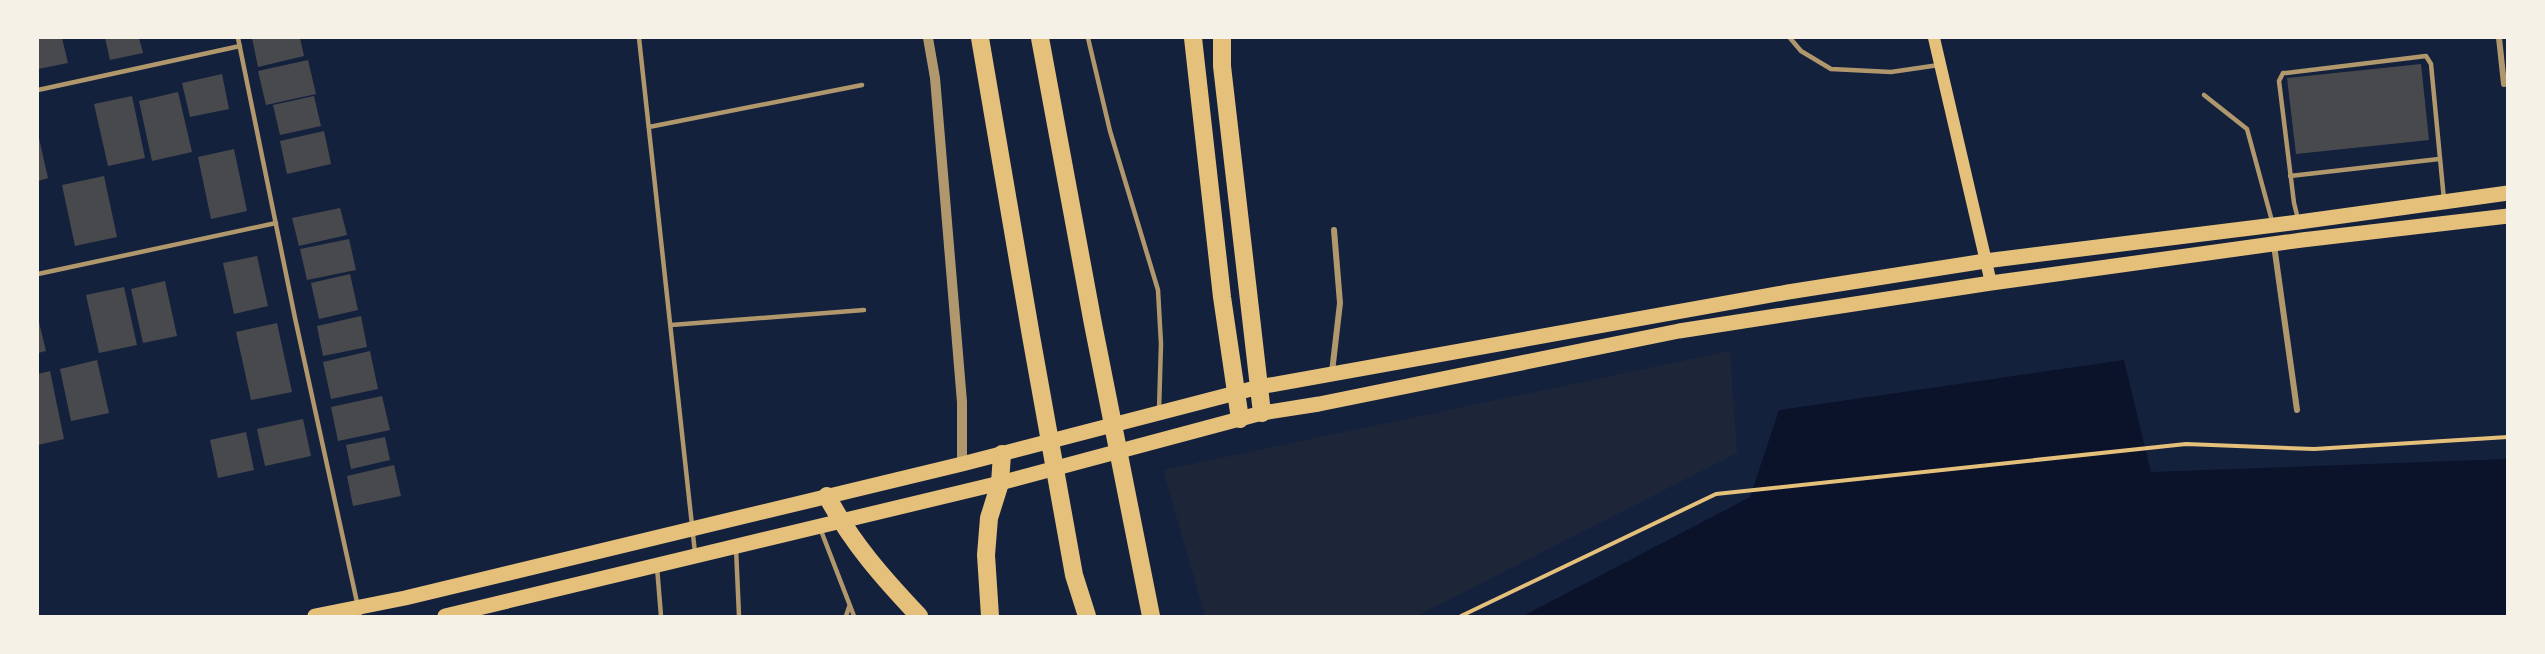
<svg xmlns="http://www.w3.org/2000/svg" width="2545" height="654" viewBox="0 0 2545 654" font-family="Literata,serif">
	<rect width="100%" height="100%" fill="#14213d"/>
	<path fill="#1d2539" d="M 1730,351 L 1737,453 L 1417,616 L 1205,616 L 1163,470 Z"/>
	<path fill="#0b132b" d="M 2124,360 L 2151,472 L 2507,459 L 2507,616 L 1523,616 L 1750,497 L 1779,410 Z"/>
	<g fill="#48494c">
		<path d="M 38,38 L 62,38 L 68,63 L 38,69 Z"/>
		<path d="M 105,38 L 139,38 L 143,53 L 110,60 Z"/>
		<path d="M 252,38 L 300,38 L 304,56 L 258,67 Z"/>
		<path d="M 308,60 L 316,94 L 266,105 L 258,71 Z"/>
		<path d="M 2421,64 L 2429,140 L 2296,154 L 2287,78 Z"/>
		<path d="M 222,74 L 229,109 L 190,117 L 182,83 Z"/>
		<path d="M 178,92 L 192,152 L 152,161 L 139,101 Z"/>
		<path d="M 132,96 L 145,158 L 108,166 L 94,104 Z"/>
		<path d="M 314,96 L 321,126 L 280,135 L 273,105 Z"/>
		<path d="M 324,131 L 331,164 L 287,174 L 280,141 Z"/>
		<path d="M 38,134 L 48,178 L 38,181 Z"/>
		<path d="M 234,149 L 247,211 L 211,219 L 198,157 Z"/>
		<path d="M 104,176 L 117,237 L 75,246 L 62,185 Z"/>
		<path d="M 340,208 L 347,235 L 299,246 L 292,218 Z"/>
		<path d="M 349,239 L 356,270 L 307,280 L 300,249 Z"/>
		<path d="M 257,256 L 268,306 L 234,314 L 223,263 Z"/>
		<path d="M 350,274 L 358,310 L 319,319 L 311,283 Z"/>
		<path d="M 165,281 L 177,336 L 143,343 L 131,289 Z"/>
		<path d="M 124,287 L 137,345 L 99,353 L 86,295 Z"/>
		<path d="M 361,316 L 367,347 L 323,356 L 317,326 Z"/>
		<path d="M 38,318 L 46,351 L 38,353 Z"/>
		<path d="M 277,323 L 292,392 L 251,400 L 236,332 Z"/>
		<path d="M 370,351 L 378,389 L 331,399 L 323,362 Z"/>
		<path d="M 97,360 L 109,413 L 71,421 L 60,369 Z"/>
		<path d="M 50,371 L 64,439 L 38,445 L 38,374 Z"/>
		<path d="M 382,396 L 390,430 L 338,441 L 331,407 Z"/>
		<path d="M 303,419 L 311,456 L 265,466 L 257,429 Z"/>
		<path d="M 246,432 L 254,470 L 218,478 L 210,440 Z"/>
		<path d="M 385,437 L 390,460 L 351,469 L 346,445 Z"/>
		<path d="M 394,465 L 401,496 L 353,506 L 347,476 Z"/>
	</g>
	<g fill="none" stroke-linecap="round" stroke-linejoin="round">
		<path stroke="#e5c07b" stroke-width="4" d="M 1461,616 L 1716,494 L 2186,444 L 2314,449 L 2508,437"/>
		<g stroke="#b1986c" stroke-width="4.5">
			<path d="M 238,38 L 295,318 L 360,616"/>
			<path d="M 639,38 L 695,553"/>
			<path d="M 1088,38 L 1110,131 L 1158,290 L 1161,344 L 1159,410"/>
			<path d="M 1790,38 L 1801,51 L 1831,69 L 1891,72 L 1939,65"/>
			<path d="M 38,90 L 240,46"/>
			<path d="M 2204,95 L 2247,129 L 2272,221"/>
			<path d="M 649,127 L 862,85"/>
			<path d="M 2290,176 L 2439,159"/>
			<path d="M 2298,219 L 2294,203 L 2279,81 L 2283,73 L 2286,73 L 2426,56 L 2431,64 L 2444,200"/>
			<path d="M 38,274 L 276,223"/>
			<path d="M 671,325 L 864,310"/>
			<path d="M 820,528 L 854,616"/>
			<path d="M 736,548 L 739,616"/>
			<path d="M 657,567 L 661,616"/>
			<path d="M 846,616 L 849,607"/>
		</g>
		<g stroke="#b1986c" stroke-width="6">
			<path d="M 2499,38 L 2504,84"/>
			<path d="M 2274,245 L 2297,410"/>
			<path d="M 1332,372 L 1340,303 L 1334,230"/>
		</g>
		<path stroke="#b1986c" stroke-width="10" d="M 928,38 L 935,78 L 962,402 L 962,464"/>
		<path stroke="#e5c07b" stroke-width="12" d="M 1934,38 L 1991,283"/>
		<g stroke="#e5c07b" stroke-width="15">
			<path d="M 315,616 L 405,598 L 962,464 L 1259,387 L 1788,292 L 1985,261 L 2299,222 L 2508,193"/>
			<path d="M 445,616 L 1000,483 L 1262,413 L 1319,404 L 1679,331 L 1991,283 L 2302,240 L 2508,216"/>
		</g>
		<g stroke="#e5c07b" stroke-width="18">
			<path d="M 980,38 L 1031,336 L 1074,575 L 1087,616"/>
			<path d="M 1040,38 L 1093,324 L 1151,616"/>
			<path d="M 1193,38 L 1222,297 L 1240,419"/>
			<path d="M 1222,38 L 1222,66 L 1262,413"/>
			<path d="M 827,496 C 851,542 884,579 919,616"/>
			<path d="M 990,616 L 986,555 L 989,518 L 1000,483 L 1002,454"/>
		</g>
	</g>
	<rect width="2545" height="654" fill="none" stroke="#f6f1e7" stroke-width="78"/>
</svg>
